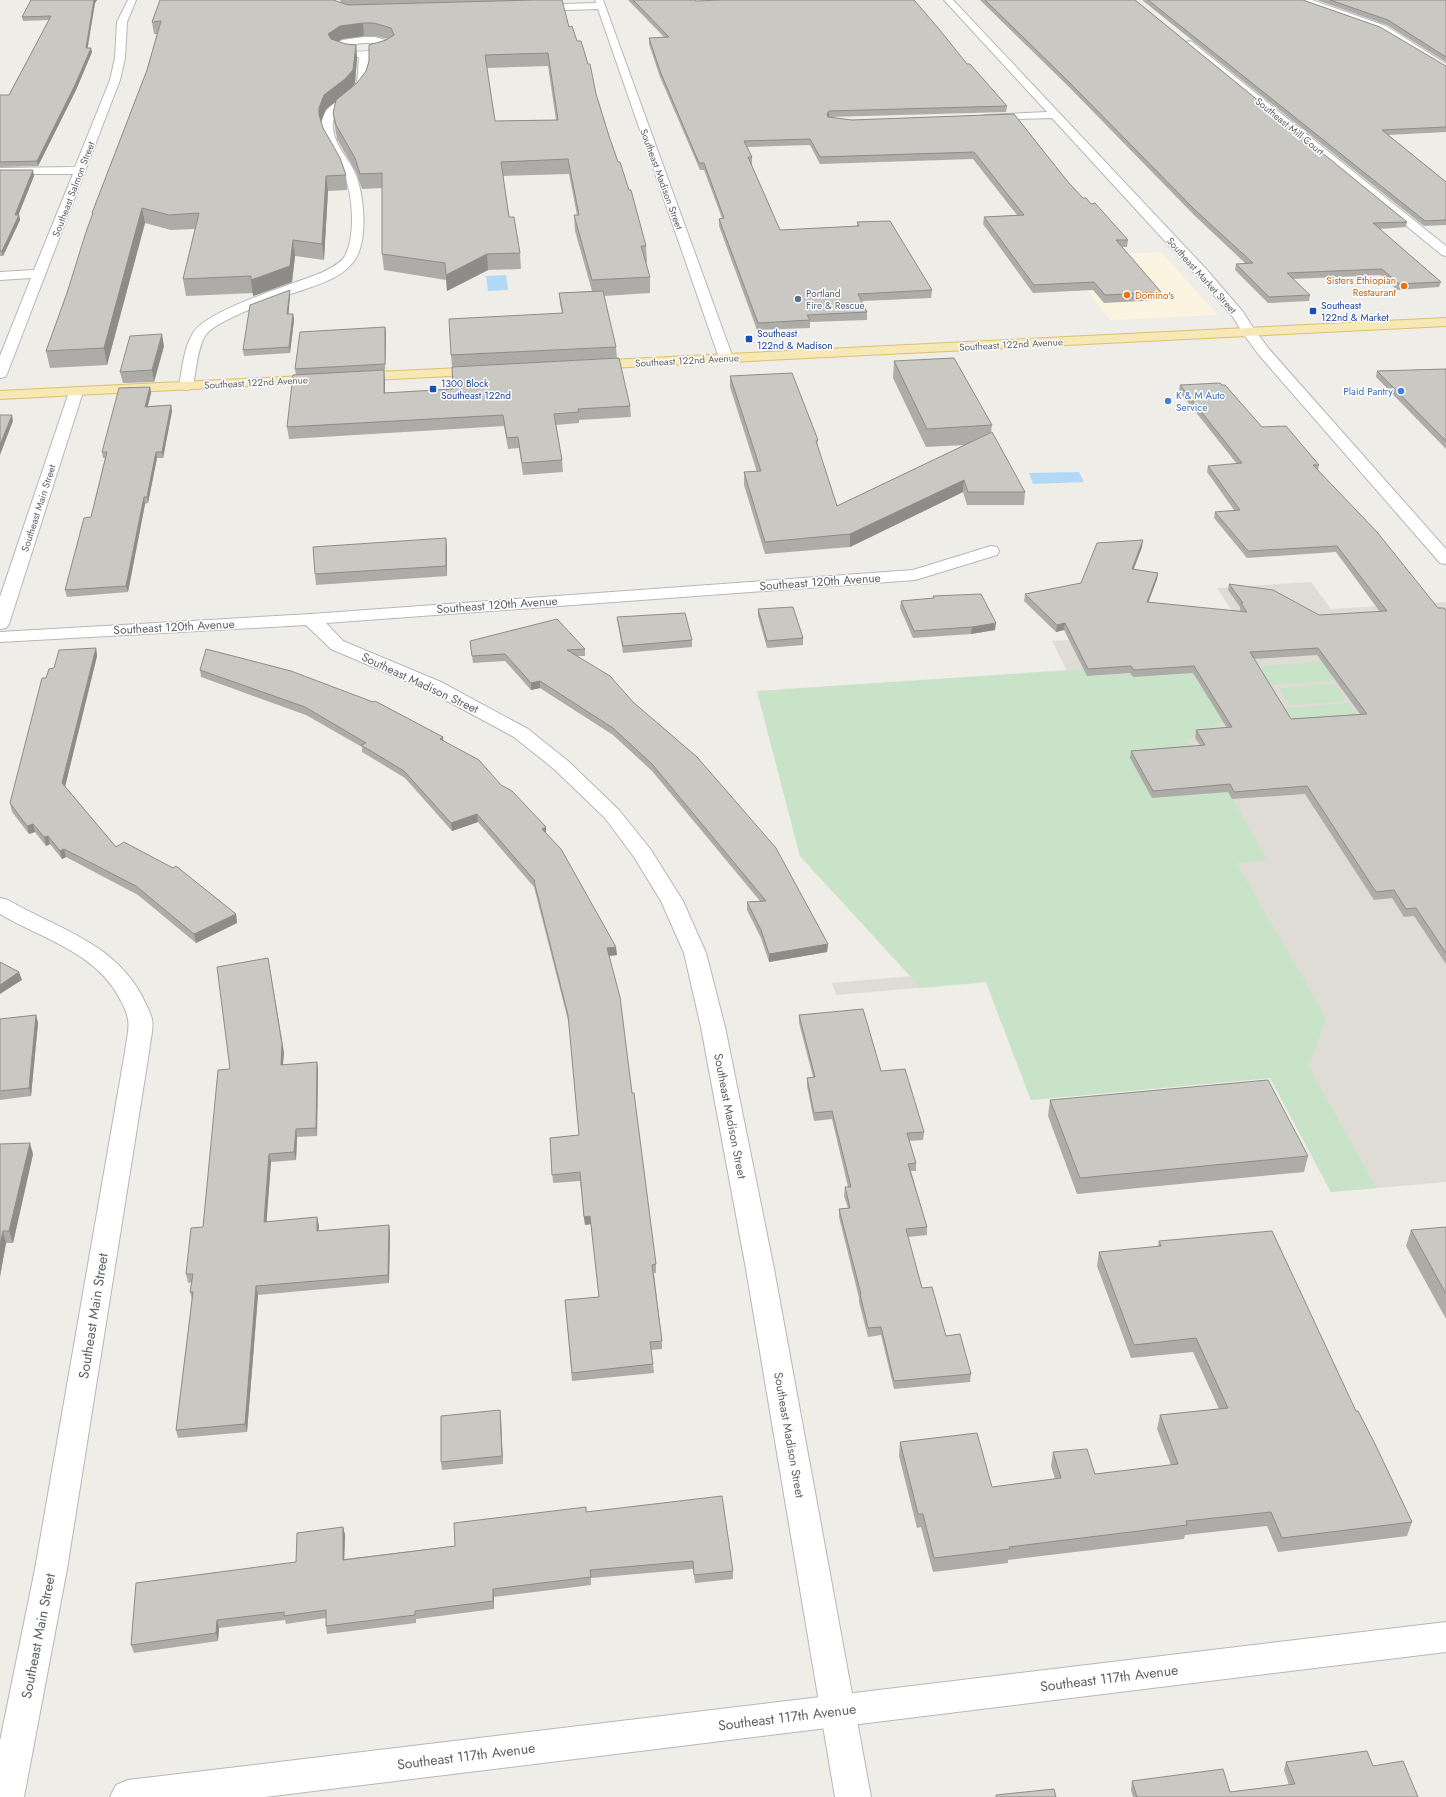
<svg xmlns="http://www.w3.org/2000/svg" width="1446" height="1797" viewBox="0 0 1446 1797" font-family="Jost,sans-serif">
	<rect width="100%" height="100%" fill="#efede7"/>
	<path fill="#faf4e1" d="M 1161,252 L 1218,315 L 1110,320 L 1062,257 Z"/>
	<path fill="#dedcd5" d="M 1311,582 L 1331,609 L 1446,602 L 1446,1182 L 1331,1192 L 1270,1078 L 1031,1100 L 986,982 L 836,995 L 832,983 L 911,976 L 800,856 L 757,691 L 1067,671 L 1052,641 L 1244,629 L 1217,588 Z"/>
	<g fill="#c8e3c7">
		<path d="M 1320,662 L 1328,665 L 1339,680 L 1270,685 L 1261,670 L 1263,666 Z"/>
		<path d="M 1084,669 L 1087,676 L 1130,673 L 1134,677 L 1193,673 L 1223,721 L 1187,740 L 1194,753 L 1152,798 L 1228,792 L 1268,860 L 1236,863 L 1326,1018 L 1309,1067 L 1376,1188 L 1331,1192 L 1270,1078 L 1031,1100 L 986,982 L 921,988 L 800,856 L 757,691 Z"/>
		<path d="M 1332,684 L 1336,686 L 1346,699 L 1344,701 L 1293,705 L 1289,703 L 1280,690 L 1282,688 Z"/>
		<path d="M 1349,703 L 1361,721 L 1306,725 L 1292,718 L 1285,708 Z"/>
	</g>
	<g fill="#b1d9f5">
		<path d="M 506,275 L 508,290 L 488,291 L 486,276 Z"/>
		<path d="M 1079,472 L 1084,482 L 1033,484 L 1029,473 Z"/>
	</g>
	<g fill="none" stroke-linecap="round" stroke-linejoin="round">
		<g stroke="#b4b7ba" stroke-width="2">
			<g id="minor">
				<path d="M 128,0 L 136,0 L 127,22 L 125,58 L 120,80 L 7,374 L 5,377 L 0,378 L 0,356 L 31,278 L 0,280 L 0,272 L 34,270 L 73,174 L 0,174 L 0,168 L 75,167 L 110,80 L 115,58 L 117,22 Z"/>
				<path d="M 595,0 L 603,0 L 733,358 L 731,361 L 721,361 L 719,358 L 598,9 L 533,11 L 528,8 L 533,5 L 596,3 Z"/>
				<path d="M 944,0 L 953,0 L 1207,270 L 1243,312 L 1256,332 L 1254,335 L 1244,335 L 1233,317 L 1197,276 L 1052,118 L 982,120 L 981,118 L 982,116 L 986,115 L 1047,112 Z"/>
				<path d="M 1299,0 L 1312,0 L 1386,26 L 1446,64 L 1446,71 L 1380,30 L 1300,2 Z"/>
				<path d="M 364,37 L 375,37 L 392,42 L 394,47 L 387,52 L 369,57 C 368,65 370,76 366,84 C 359,102 331,105 333,127 C 334,145 348,157 355,173 C 364,193 368,238 356,258 C 342,281 309,287 285,296 C 268,302 251,308 235,316 C 225,321 211,327 205,336 C 197,350 196,371 193,386 L 191,389 L 186,390 L 181,389 L 179,386 C 182,368 184,348 193,333 C 208,309 295,284 323,272 C 331,268 341,263 345,256 C 356,235 353,192 343,172 C 336,156 320,141 322,122 C 324,102 348,100 356,84 C 359,77 358,66 359,57 L 348,56 L 333,51 L 331,47 L 342,40 ZM 364,43 L 375,43 L 384,46 C 371,52 355,54 341,48 L 347,45 Z"/>
				<path d="M 1189,41 L 1192,42 L 1446,246 L 1446,256 L 1442,255 L 1186,46 L 1184,44 Z"/>
				<path d="M 76,388 L 81,389 L 83,392 L 9,624 L 6,628 L 0,629 L 0,597 L 69,392 L 71,389 Z"/>
				<path d="M 991,546 L 997,547 L 999,551 L 997,555 L 915,580 L 326,623 L 343,641 L 441,682 L 528,729 L 568,761 L 619,810 L 651,850 L 683,901 L 706,953 L 725,1027 L 774,1269 L 871,1797 L 835,1797 L 746,1269 L 701,1027 L 684,953 L 661,901 L 634,857 L 605,818 L 554,769 L 514,737 L 427,690 L 331,649 L 306,625 L 0,642 L 0,632 L 311,614 L 913,570 Z"/>
				<path d="M 0,898 L 8,900 C 58,929 113,942 142,996 C 145,1003 150,1011 152,1019 C 154,1029 150,1041 149,1052 L 67,1569 L 24,1797 L 0,1797 L 0,1741 L 35,1569 L 125,1052 C 126,1041 130,1029 128,1019 C 127,1012 123,1005 120,999 C 96,952 42,939 0,914 Z"/>
			</g>
		</g>
		<g stroke="#b4b7ba" stroke-width="2">
			<g id="tertiary">
				<path d="M 1249,328 L 1254,329 L 1269,349 L 1446,549 L 1446,564 L 1440,563 L 1259,355 L 1242,332 L 1244,329 Z"/>
				<path d="M 1446,1622 L 1446,1652 L 265,1797 L 110,1797 L 116,1785 L 128,1780 Z"/>
			</g>
		</g>
		<g stroke="#e1be6e" stroke-width="2">
			<g id="primary">
				<path d="M 1446,318 L 1446,326 L 590,369 L 585,368 L 583,365 L 585,362 L 590,361 Z"/>
				<path d="M 482,367 L 487,368 L 489,371 L 487,374 L 355,381 L 350,380 L 348,377 L 350,374 L 355,373 Z"/>
				<path d="M 322,375 L 327,376 L 329,379 L 327,382 L 0,399 L 0,391 Z"/>
			</g>
		</g>
		<use href="#minor" fill="#fff" fill-rule="evenodd"/>
		<use href="#tertiary" fill="#fff" fill-rule="evenodd"/>
		<use href="#primary" fill="#f6e9b5" fill-rule="evenodd"/>
	</g>
	<g fill="#aeaca8" fill-rule="evenodd">
		<path d="M 31,0 L 97,0 L 95,3 L 87,48 L 92,52 L 76,90 L 38,166 L 0,167 L 0,95 L 9,95 L 49,20 L 23,21 L 22,17 Z"/>
		<path d="M 340,0 L 562,0 L 569,27 L 596,94 L 609,136 L 646,246 L 647,262 L 646,262 L 650,277 L 650,293 L 604,296 L 616,347 L 617,358 L 452,367 L 451,355 L 562,313 L 560,304 L 559,293 L 592,291 L 575,231 L 574,215 L 577,215 L 569,174 L 503,176 L 509,217 L 520,253 L 521,269 L 488,270 L 447,291 L 446,280 L 384,270 L 382,254 L 382,188 L 362,189 L 356,172 L 337,139 L 335,127 L 333,113 L 336,101 L 326,109 L 321,121 L 323,128 L 346,175 L 347,190 L 328,191 L 324,260 L 295,256 L 292,282 L 253,296 L 253,293 L 186,296 L 183,279 L 195,229 L 171,230 L 145,223 L 107,365 L 50,368 L 46,351 L 67,293 L 92,216 L 92,213 L 147,70 L 157,34 L 154,34 L 152,22 L 341,3 ZM 364,36 L 375,36 L 388,39 L 386,40 L 366,71 L 357,83 L 350,89 L 355,83 L 357,58 L 356,45 L 346,44 L 337,42 L 342,39 ZM 548,66 L 556,120 L 495,121 L 487,68 Z"/>
		<path d="M 628,0 L 695,0 L 696,1 L 967,64 L 1007,106 L 1006,112 L 830,117 L 852,120 L 1014,114 L 1068,182 L 1083,198 L 1091,204 L 1128,240 L 1127,247 L 1122,247 L 1161,292 L 1160,300 L 1104,303 L 1093,290 L 1033,293 L 983,224 L 984,217 L 1017,215 L 973,159 L 820,164 L 810,145 L 747,147 L 752,157 L 752,164 L 751,164 L 780,230 L 857,226 L 857,222 L 932,290 L 931,298 L 862,301 L 867,312 L 867,320 L 810,322 L 810,328 L 757,330 L 719,226 L 719,219 L 722,218 L 704,170 L 700,170 L 660,77 L 649,44 L 649,38 L 664,37 Z"/>
		<path d="M 980,0 L 1135,0 L 1407,222 L 1406,227 L 1379,229 L 1441,282 L 1439,287 L 1397,290 L 1381,275 L 1293,279 L 1310,295 L 1309,301 L 1268,303 L 1235,270 L 1236,264 L 1246,264 L 1194,215 L 1069,87 Z"/>
		<path d="M 1142,0 L 1303,0 L 1446,66 L 1446,132 L 1388,135 L 1446,182 L 1446,225 L 1424,226 Z"/>
		<path d="M 1317,0 L 1446,0 L 1446,62 L 1387,25 Z"/>
		<path d="M 0,170 L 34,176 L 18,215 L 19,215 L 20,220 L 3,256 L 0,256 Z"/>
		<path d="M 290,290 L 290,296 L 288,314 L 293,314 L 294,320 L 290,353 L 244,356 L 243,350 Z"/>
		<path d="M 385,327 L 386,333 L 385,370 L 296,375 L 295,369 Z"/>
		<path d="M 164,346 L 154,382 L 123,383 L 120,372 Z"/>
		<path d="M 894,361 L 992,425 L 991,432 L 1025,492 L 1024,505 L 967,505 L 963,492 L 850,547 L 765,554 L 744,485 L 744,472 L 757,472 L 730,387 L 730,376 L 818,440 L 817,446 L 837,506 L 966,445 L 926,447 L 893,378 Z"/>
		<path d="M 1446,369 L 1446,449 L 1376,377 L 1377,371 Z"/>
		<path d="M 385,381 L 385,393 L 630,406 L 631,417 L 579,420 L 579,423 L 556,425 L 562,460 L 563,472 L 523,475 L 519,448 L 508,449 L 504,426 L 289,439 L 287,427 Z"/>
		<path d="M 1180,385 L 1262,427 L 1319,465 L 1318,470 L 1438,608 L 1446,610 L 1446,964 L 1414,916 L 1404,917 L 1392,898 L 1374,900 L 1305,794 L 1232,799 L 1228,792 L 1152,798 L 1130,758 L 1131,751 L 1200,745 L 1195,738 L 1196,730 L 1227,728 L 1193,673 L 1133,677 L 1130,673 L 1087,676 L 1064,630 L 1056,632 L 1024,601 L 1025,594 L 1081,583 L 1142,547 L 1134,569 L 1158,573 L 1157,579 L 1148,602 L 1241,612 L 1240,610 L 1240,607 L 1228,590 L 1229,584 L 1319,615 L 1380,612 L 1336,552 L 1247,558 L 1214,518 L 1215,512 L 1234,510 L 1207,472 L 1208,466 L 1237,464 L 1179,391 ZM 1317,655 L 1360,714 L 1291,719 L 1254,659 Z"/>
		<path d="M 150,387 L 151,393 L 148,406 L 171,405 L 172,411 L 163,458 L 157,458 L 148,503 L 145,504 L 128,592 L 67,597 L 65,590 L 91,517 L 105,458 L 103,458 L 102,452 Z"/>
		<path d="M 447,548 L 447,576 L 316,585 L 315,574 Z"/>
		<path d="M 933,596 L 995,630 L 971,634 L 913,638 L 900,608 L 901,601 L 933,598 Z"/>
		<path d="M 758,609 L 803,638 L 803,645 L 767,648 L 758,616 Z"/>
		<path d="M 617,617 L 692,640 L 692,647 L 623,653 L 618,624 Z"/>
		<path d="M 470,641 L 585,649 L 585,656 L 577,656 L 828,944 L 827,952 L 769,962 L 761,938 L 747,910 L 747,902 L 760,901 L 652,771 L 613,735 L 540,688 L 531,690 L 505,661 L 473,663 Z"/>
		<path d="M 96,648 L 97,656 L 65,786 L 116,847 L 236,914 L 237,923 L 196,943 L 138,895 L 66,857 L 62,859 L 50,844 L 46,846 L 35,832 L 29,834 L 12,812 L 10,803 L 46,678 L 54,668 Z"/>
		<path d="M 200,670 L 444,741 L 546,834 L 617,955 L 609,956 L 632,1093 L 656,1264 L 656,1273 L 654,1273 L 662,1341 L 662,1349 L 651,1350 L 653,1364 L 654,1373 L 572,1381 L 565,1300 L 599,1297 L 591,1224 L 585,1225 L 580,1181 L 553,1183 L 550,1138 L 579,1135 L 569,1024 L 534,887 L 478,822 L 452,831 L 405,778 L 362,752 L 362,747 L 306,715 L 201,677 Z"/>
		<path d="M 36,1015 L 38,1023 L 31,1096 L 0,1100 L 0,1019 Z"/>
		<path d="M 799,1015 L 881,1071 L 924,1132 L 923,1140 L 909,1141 L 916,1163 L 916,1171 L 911,1171 L 927,1227 L 927,1235 L 908,1237 L 922,1288 L 946,1336 L 971,1374 L 970,1382 L 894,1389 L 881,1335 L 868,1337 L 859,1302 L 859,1298 L 839,1217 L 839,1209 L 848,1208 L 844,1196 L 845,1187 L 848,1187 L 832,1119 L 814,1121 L 807,1086 L 807,1078 L 813,1077 L 799,1023 Z"/>
		<path d="M 284,1052 L 283,1065 L 317,1062 L 318,1070 L 317,1136 L 297,1137 L 296,1160 L 271,1162 L 266,1222 L 317,1217 L 319,1226 L 318,1231 L 389,1225 L 390,1233 L 389,1283 L 258,1295 L 247,1432 L 178,1438 L 176,1430 L 192,1300 L 190,1292 L 192,1282 L 188,1283 L 186,1274 L 203,1227 L 230,1069 Z"/>
		<path d="M 1050,1100 L 1308,1156 L 1304,1172 L 1077,1194 L 1048,1116 Z"/>
		<path d="M 0,1144 L 33,1154 L 13,1243 L 6,1243 L 0,1277 Z"/>
		<path d="M 1446,1227 L 1446,1319 L 1406,1246 L 1411,1230 Z"/>
		<path d="M 1159,1241 L 1356,1411 L 1412,1522 L 1407,1536 L 1278,1552 L 1267,1526 L 1185,1535 L 1184,1539 L 1008,1560 L 1008,1563 L 933,1572 L 921,1527 L 917,1528 L 899,1456 L 900,1442 L 992,1487 L 1055,1479 L 1051,1466 L 1053,1452 L 1095,1474 L 1171,1465 L 1157,1429 L 1160,1415 L 1219,1409 L 1193,1352 L 1131,1358 L 1097,1266 L 1099,1252 L 1158,1247 Z"/>
		<path d="M 500,1410 L 503,1464 L 442,1470 L 441,1462 Z"/>
		<path d="M 586,1512 L 733,1571 L 733,1579 L 695,1583 L 693,1569 L 591,1578 L 591,1585 L 494,1597 L 494,1609 L 416,1619 L 416,1623 L 327,1634 L 326,1626 L 326,1618 L 286,1624 L 285,1620 L 219,1628 L 218,1641 L 134,1653 L 131,1645 L 296,1562 L 343,1527 L 345,1535 L 344,1559 L 455,1546 Z"/>
		<path d="M 1286,1762 L 1373,1766 L 1418,1797 L 1133,1797 L 1131,1790 L 1132,1781 L 1230,1792 L 1289,1785 L 1284,1770 Z"/>
	</g>
	<g fill="#8d8c88">
		<path d="M 94,0 L 97,0 L 95,3 L 87,52 L 86,48 Z"/>
		<path d="M 363,23 L 364,36 L 342,39 L 330,47 L 328,34 L 340,26 Z"/>
		<path d="M 356,45 L 357,58 L 355,83 L 347,93 L 326,109 L 321,122 L 319,115 L 319,108 L 324,95 Z"/>
		<path d="M 91,48 L 92,52 L 76,90 L 38,166 L 37,161 Z"/>
		<path d="M 829,111 L 829,118 L 827,120 L 827,114 Z"/>
		<path d="M 33,170 L 34,176 L 16,221 L 15,215 Z"/>
		<path d="M 326,176 L 328,191 L 324,260 L 322,244 Z"/>
		<path d="M 142,208 L 145,223 L 107,365 L 104,348 Z"/>
		<path d="M 19,215 L 20,220 L 3,256 L 2,251 Z"/>
		<path d="M 293,240 L 295,256 L 292,282 L 253,296 L 251,280 Z"/>
		<path d="M 487,254 L 488,270 L 447,291 L 446,275 Z"/>
		<path d="M 290,290 L 290,296 L 288,320 L 287,314 Z"/>
		<path d="M 293,314 L 294,320 L 290,353 L 289,347 Z"/>
		<path d="M 385,327 L 386,333 L 385,370 Z"/>
		<path d="M 162,334 L 164,346 L 154,382 L 152,370 Z"/>
		<path d="M 384,370 L 385,381 L 385,404 L 384,393 Z"/>
		<path d="M 150,387 L 151,393 L 146,413 L 145,407 Z"/>
		<path d="M 171,405 L 172,411 L 163,458 L 162,452 Z"/>
		<path d="M 12,415 L 13,421 L 0,455 L 0,445 Z"/>
		<path d="M 156,452 L 157,458 L 148,503 L 147,497 Z"/>
		<path d="M 964,480 L 963,492 L 850,547 L 850,534 Z"/>
		<path d="M 144,497 L 145,504 L 128,592 L 126,586 Z"/>
		<path d="M 446,538 L 447,548 L 447,576 L 446,566 Z"/>
		<path d="M 1143,540 L 1142,547 L 1131,575 L 1132,569 Z"/>
		<path d="M 1158,573 L 1157,579 L 1146,609 L 1147,602 Z"/>
		<path d="M 996,623 L 995,630 L 971,634 L 972,627 Z"/>
		<path d="M 1065,623 L 1064,630 L 1056,632 L 1057,625 Z"/>
		<path d="M 96,648 L 97,656 L 64,791 L 62,783 Z"/>
		<path d="M 540,681 L 540,688 L 531,690 L 531,683 Z"/>
		<path d="M 443,737 L 444,745 L 440,739 Z"/>
		<path d="M 477,814 L 478,822 L 452,831 L 451,823 Z"/>
		<path d="M 33,824 L 35,832 L 29,834 L 27,826 Z"/>
		<path d="M 546,827 L 546,835 L 542,829 Z"/>
		<path d="M 48,836 L 50,844 L 46,846 L 44,837 Z"/>
		<path d="M 64,849 L 66,857 L 62,859 L 60,851 Z"/>
		<path d="M 236,914 L 237,923 L 196,943 L 194,934 Z"/>
		<path d="M 828,944 L 827,952 L 769,962 L 769,954 Z"/>
		<path d="M 616,947 L 617,955 L 608,956 L 607,948 Z"/>
		<path d="M 268,958 L 284,1052 L 282,1073 L 281,1065 Z"/>
		<path d="M 19,972 L 22,980 L 0,994 L 0,985 Z"/>
		<path d="M 36,1015 L 38,1023 L 31,1096 L 29,1088 Z"/>
		<path d="M 317,1062 L 318,1070 L 317,1136 L 316,1128 Z"/>
		<path d="M 296,1129 L 297,1137 L 296,1160 L 294,1152 Z"/>
		<path d="M 30,1143 L 33,1154 L 13,1243 L 9,1231 Z"/>
		<path d="M 269,1154 L 271,1162 L 266,1230 L 264,1222 Z"/>
		<path d="M 590,1216 L 591,1224 L 585,1225 L 584,1217 Z"/>
		<path d="M 317,1217 L 319,1226 L 318,1239 L 317,1231 Z"/>
		<path d="M 389,1225 L 390,1233 L 389,1283 L 388,1275 Z"/>
		<path d="M 3,1231 L 6,1243 L 0,1276 L 0,1245 Z"/>
		<path d="M 256,1286 L 258,1295 L 247,1432 L 245,1424 Z"/>
		<path d="M 500,1410 L 501,1418 L 503,1464 L 502,1456 Z"/>
		<path d="M 343,1527 L 345,1535 L 344,1568 L 343,1560 Z"/>
		<path d="M 493,1589 L 494,1597 L 494,1609 L 493,1601 Z"/>
		<path d="M 217,1620 L 219,1628 L 218,1641 L 216,1633 Z"/>
	</g>
	<g fill="#cac8c3" stroke="#8d8c88" fill-rule="evenodd">
		<path d="M 31,0 L 94,0 L 86,48 L 91,48 L 75,85 L 37,161 L 0,162 L 0,95 L 9,95 L 51,16 L 22,17 Z"/>
		<path d="M 160,0 L 333,0 L 348,5 L 533,0 L 562,0 L 569,27 L 572,26 L 577,41 L 581,41 L 588,64 L 590,64 L 596,94 L 609,136 L 618,162 L 620,162 L 629,190 L 631,190 L 646,246 L 641,246 L 650,277 L 592,280 L 574,215 L 579,215 L 568,159 L 501,162 L 509,217 L 514,217 L 520,253 L 487,254 L 446,275 L 445,263 L 382,254 L 382,173 L 360,174 L 355,158 L 336,125 L 333,113 L 336,100 L 357,83 L 366,71 L 369,61 L 369,45 L 386,40 L 394,35 L 391,28 L 374,23 L 363,23 L 340,26 L 328,34 L 331,39 L 346,44 L 356,45 L 353,70 L 345,79 L 324,95 L 319,108 L 319,115 L 323,128 L 340,158 L 346,175 L 326,176 L 322,244 L 293,240 L 290,266 L 251,280 L 251,276 L 183,279 L 199,213 L 169,215 L 142,208 L 104,348 L 46,351 L 67,293 L 86,232 L 93,213 L 92,213 L 147,70 L 161,21 L 152,22 ZM 548,53 L 558,120 L 495,121 L 485,55 Z"/>
		<path d="M 633,0 L 695,0 L 696,1 L 721,0 L 914,0 L 939,29 L 967,64 L 970,64 L 1007,106 L 829,111 L 827,114 L 828,117 L 852,120 L 1014,114 L 1068,182 L 1083,198 L 1086,198 L 1091,204 L 1095,203 L 1128,240 L 1116,240 L 1161,292 L 1105,295 L 1094,282 L 1034,285 L 984,217 L 1024,215 L 974,152 L 820,157 L 810,139 L 744,141 L 752,157 L 748,157 L 780,230 L 859,226 L 857,222 L 890,221 L 932,290 L 858,294 L 867,312 L 807,315 L 810,320 L 758,323 L 719,219 L 724,218 L 704,163 L 699,163 L 660,71 L 649,38 L 669,37 Z"/>
		<path d="M 985,0 L 1135,0 L 1407,222 L 1373,223 L 1441,282 L 1399,284 L 1382,269 L 1287,273 L 1310,295 L 1269,297 L 1236,264 L 1253,263 L 1195,210 L 1069,82 Z"/>
		<path d="M 1148,0 L 1303,0 L 1380,27 L 1446,66 L 1446,127 L 1382,130 L 1446,182 L 1446,220 L 1425,221 Z"/>
		<path d="M 1330,0 L 1446,0 L 1446,57 L 1388,20 Z"/>
		<path d="M 0,170 L 33,170 L 15,215 L 19,215 L 2,251 L 0,251 Z"/>
		<path d="M 290,290 L 287,314 L 293,314 L 289,347 L 243,350 L 250,305 Z"/>
		<path d="M 603,291 L 616,347 L 451,355 L 449,319 L 563,313 L 559,293 Z"/>
		<path d="M 385,327 L 385,364 L 295,369 L 300,332 Z"/>
		<path d="M 162,334 L 152,370 L 120,372 L 130,336 Z"/>
		<path d="M 619,358 L 630,406 L 578,409 L 579,412 L 554,414 L 562,460 L 522,463 L 518,437 L 507,438 L 503,415 L 287,427 L 293,375 L 384,370 L 384,393 L 453,389 L 452,367 Z"/>
		<path d="M 954,358 L 992,425 L 927,429 L 894,361 Z"/>
		<path d="M 1446,369 L 1446,441 L 1377,371 Z"/>
		<path d="M 792,373 L 818,440 L 816,441 L 837,506 L 992,432 L 1025,492 L 968,492 L 964,480 L 850,534 L 765,542 L 744,472 L 761,471 L 730,376 Z"/>
		<path d="M 1220,383 L 1222,385 L 1225,385 L 1262,427 L 1286,426 L 1319,465 L 1313,465 L 1377,532 L 1438,608 L 1444,608 L 1446,610 L 1446,953 L 1416,908 L 1406,909 L 1394,890 L 1376,892 L 1307,786 L 1234,792 L 1230,784 L 1153,791 L 1131,751 L 1205,745 L 1196,730 L 1232,727 L 1194,666 L 1134,670 L 1131,666 L 1088,669 L 1065,623 L 1057,625 L 1025,594 L 1081,583 L 1097,543 L 1143,540 L 1132,569 L 1158,573 L 1147,602 L 1247,612 L 1241,603 L 1243,603 L 1229,584 L 1273,590 L 1319,615 L 1387,611 L 1337,546 L 1248,551 L 1215,512 L 1240,510 L 1208,466 L 1242,463 L 1180,385 ZM 1318,648 L 1367,714 L 1291,719 L 1250,652 Z"/>
		<path d="M 150,387 L 145,407 L 171,405 L 162,452 L 156,452 L 147,497 L 144,497 L 126,586 L 65,590 L 84,518 L 91,517 L 107,452 L 102,452 L 119,388 Z"/>
		<path d="M 0,415 L 12,415 L 0,445 Z"/>
		<path d="M 446,538 L 446,566 L 315,574 L 313,547 Z"/>
		<path d="M 981,594 L 996,623 L 972,627 L 914,631 L 901,601 L 934,598 L 933,596 Z"/>
		<path d="M 793,607 L 803,638 L 767,641 L 758,609 Z"/>
		<path d="M 685,613 L 692,640 L 623,646 L 617,617 Z"/>
		<path d="M 557,619 L 585,649 L 567,650 L 610,676 L 633,702 L 697,757 L 776,848 L 828,944 L 769,954 L 761,930 L 747,902 L 766,901 L 652,764 L 613,728 L 540,681 L 531,683 L 505,654 L 472,656 L 470,641 Z"/>
		<path d="M 96,648 L 62,783 L 116,847 L 124,842 L 173,868 L 176,866 L 236,914 L 194,934 L 136,886 L 64,849 L 60,851 L 48,836 L 44,837 L 33,824 L 27,826 L 10,803 L 42,678 L 46,678 L 49,669 L 54,668 L 59,650 Z"/>
		<path d="M 206,649 L 291,671 L 373,702 L 375,701 L 443,737 L 440,739 L 479,760 L 501,785 L 512,791 L 546,827 L 542,829 L 561,849 L 616,947 L 607,948 L 620,997 L 632,1093 L 634,1093 L 656,1264 L 652,1265 L 662,1341 L 650,1342 L 653,1364 L 572,1373 L 565,1300 L 599,1297 L 590,1216 L 584,1217 L 580,1172 L 552,1175 L 550,1138 L 579,1135 L 568,1015 L 534,881 L 535,881 L 477,814 L 451,823 L 404,771 L 361,745 L 366,743 L 305,707 L 200,670 Z"/>
		<path d="M 268,958 L 282,1044 L 281,1065 L 317,1062 L 316,1128 L 296,1129 L 294,1152 L 269,1154 L 264,1222 L 317,1217 L 317,1231 L 389,1225 L 388,1275 L 256,1286 L 245,1424 L 176,1430 L 193,1292 L 190,1292 L 193,1274 L 186,1274 L 191,1228 L 203,1227 L 218,1070 L 230,1069 L 217,967 Z"/>
		<path d="M 0,962 L 19,972 L 0,985 Z"/>
		<path d="M 863,1009 L 881,1071 L 905,1069 L 924,1132 L 907,1133 L 916,1163 L 908,1164 L 927,1227 L 906,1229 L 922,1288 L 932,1287 L 946,1336 L 960,1334 L 971,1374 L 894,1381 L 881,1327 L 868,1328 L 860,1294 L 861,1294 L 839,1209 L 850,1208 L 845,1187 L 851,1187 L 832,1111 L 814,1113 L 807,1078 L 815,1077 L 799,1015 Z"/>
		<path d="M 36,1015 L 29,1088 L 0,1091 L 0,1019 Z"/>
		<path d="M 1268,1080 L 1308,1156 L 1080,1178 L 1050,1100 Z"/>
		<path d="M 30,1143 L 9,1231 L 3,1231 L 0,1245 L 0,1144 Z"/>
		<path d="M 1446,1227 L 1446,1294 L 1411,1230 Z"/>
		<path d="M 1272,1231 L 1356,1411 L 1358,1411 L 1375,1444 L 1412,1522 L 1282,1538 L 1271,1512 L 1186,1521 L 1187,1525 L 1009,1547 L 1010,1549 L 934,1558 L 923,1514 L 918,1514 L 900,1442 L 977,1433 L 992,1487 L 1061,1478 L 1053,1452 L 1087,1449 L 1095,1474 L 1178,1464 L 1160,1415 L 1228,1408 L 1196,1338 L 1134,1345 L 1099,1252 L 1161,1246 L 1159,1241 Z"/>
		<path d="M 500,1410 L 502,1456 L 441,1462 L 441,1416 Z"/>
		<path d="M 722,1496 L 733,1571 L 694,1575 L 693,1561 L 590,1570 L 591,1577 L 493,1589 L 493,1601 L 415,1611 L 415,1615 L 326,1626 L 326,1610 L 284,1616 L 284,1612 L 217,1620 L 216,1633 L 131,1645 L 136,1583 L 296,1562 L 297,1533 L 343,1527 L 343,1560 L 455,1546 L 454,1523 L 586,1507 L 586,1512 Z"/>
		<path d="M 1367,1751 L 1373,1766 L 1403,1761 L 1418,1797 L 1137,1797 L 1132,1781 L 1223,1769 L 1230,1792 L 1295,1784 L 1286,1762 Z"/>
		<path d="M 1054,1789 L 1056,1797 L 996,1797 L 996,1795 Z"/>
	</g>
	<g fill="#e8710a" stroke="#fff" stroke-width="1.5">
		<circle cx="1404" cy="286" r="4"/>
		<circle cx="1127" cy="295" r="4"/>
	</g>
	<circle fill="#5c6f8a" stroke="#fff" stroke-width="1.5" cx="798" cy="299" r="4"/>
	<g fill="#1a4fb4" stroke="#fff" stroke-width="1.5">
		<rect x="1309" y="307" width="8" height="8" rx="2"/>
		<rect x="745" y="335" width="8" height="8" rx="2"/>
		<rect x="429" y="385" width="8" height="8" rx="2"/>
	</g>
	<g fill="#3f7fe0" stroke="#fff" stroke-width="1.5">
		<circle cx="1401" cy="391" r="4"/>
		<circle cx="1168" cy="401" r="4"/>
	</g>
	<g text-anchor="middle" stroke-width="3" stroke-linejoin="round" paint-order="stroke">
		<g font-size="10" fill="#5e6265" stroke="#fff">
			<text transform="translate(1290 126) rotate(39)" y="4">Southeast Mill Court</text>
			<text transform="translate(662 179) rotate(70)" y="4">Southeast Madison Street</text>
			<text transform="translate(73 189) rotate(-69)" y="4">Southeast Salmon Street</text>
			<text transform="translate(1202 275) rotate(48)" y="4">Southeast Market Street</text>
			<text transform="translate(1011 344) rotate(-3)" y="4">Southeast 122nd Avenue</text>
			<text transform="translate(687 360) rotate(-3)" y="4">Southeast 122nd Avenue</text>
			<text transform="translate(256 382) rotate(-3)" y="4">Southeast 122nd Avenue</text>
			<text transform="translate(38 508) rotate(-72)" y="4">Southeast Main Street</text>
		</g>
		<g font-size="10" fill="#c56008" stroke="#fff" text-anchor="end">
			<text x="1396" y="284">Sisters Ethiopian<tspan x="1396" dy="12">Restaurant</tspan></text>
			<text x="1135" y="299" text-anchor="start">Domino's</text>
		</g>
		<g font-size="10" fill="#4e5e75" stroke="#fff" text-anchor="start">
			<text x="806" y="297">Portland<tspan x="806" dy="12">Fire &amp; Rescue</tspan></text>
		</g>
		<g font-size="10" fill="#164399" stroke="#fff" text-anchor="start">
			<text x="1321" y="309">Southeast<tspan x="1321" dy="12">122nd &amp; Market</tspan></text>
			<text x="757" y="337">Southeast<tspan x="757" dy="12">122nd &amp; Madison</tspan></text>
			<text x="441" y="387">1300 Block<tspan x="441" dy="12">Southeast 122nd</tspan></text>
		</g>
		<g font-size="10" fill="#366cbe" stroke="#fff" text-anchor="end">
			<text x="1393" y="395">Plaid Pantry</text>
			<text x="1176" y="399" text-anchor="start">K &amp; M Auto<tspan x="1176" dy="12">Service</tspan></text>
		</g>
		<g font-size="12" fill="#5e6265" stroke="#fff">
			<text transform="translate(820 582) rotate(-4)" y="4">Southeast 120th Avenue</text>
			<text transform="translate(497 605) rotate(-4)" y="4">Southeast 120th Avenue</text>
			<text transform="translate(174 627) rotate(-3)" y="4">Southeast 120th Avenue</text>
			<text transform="translate(420 683) rotate(25)" y="4">Southeast Madison Street</text>
			<text transform="translate(730 1116) rotate(79)" y="4">Southeast Madison Street</text>
			<text transform="translate(789 1435) rotate(80)" y="4">Southeast Madison Street</text>
		</g>
		<g font-size="14" fill="#5e6265" stroke="#fff">
			<text transform="translate(93 1316) rotate(-81)" y="5">Southeast Main Street</text>
			<text transform="translate(38 1636) rotate(-79)" y="5">Southeast Main Street</text>
			<text transform="translate(1109 1678) rotate(-7)" y="5">Southeast 117th Avenue</text>
			<text transform="translate(787 1717) rotate(-7)" y="5">Southeast 117th Avenue</text>
			<text transform="translate(466 1756) rotate(-7)" y="5">Southeast 117th Avenue</text>
		</g>
	</g>
</svg>
